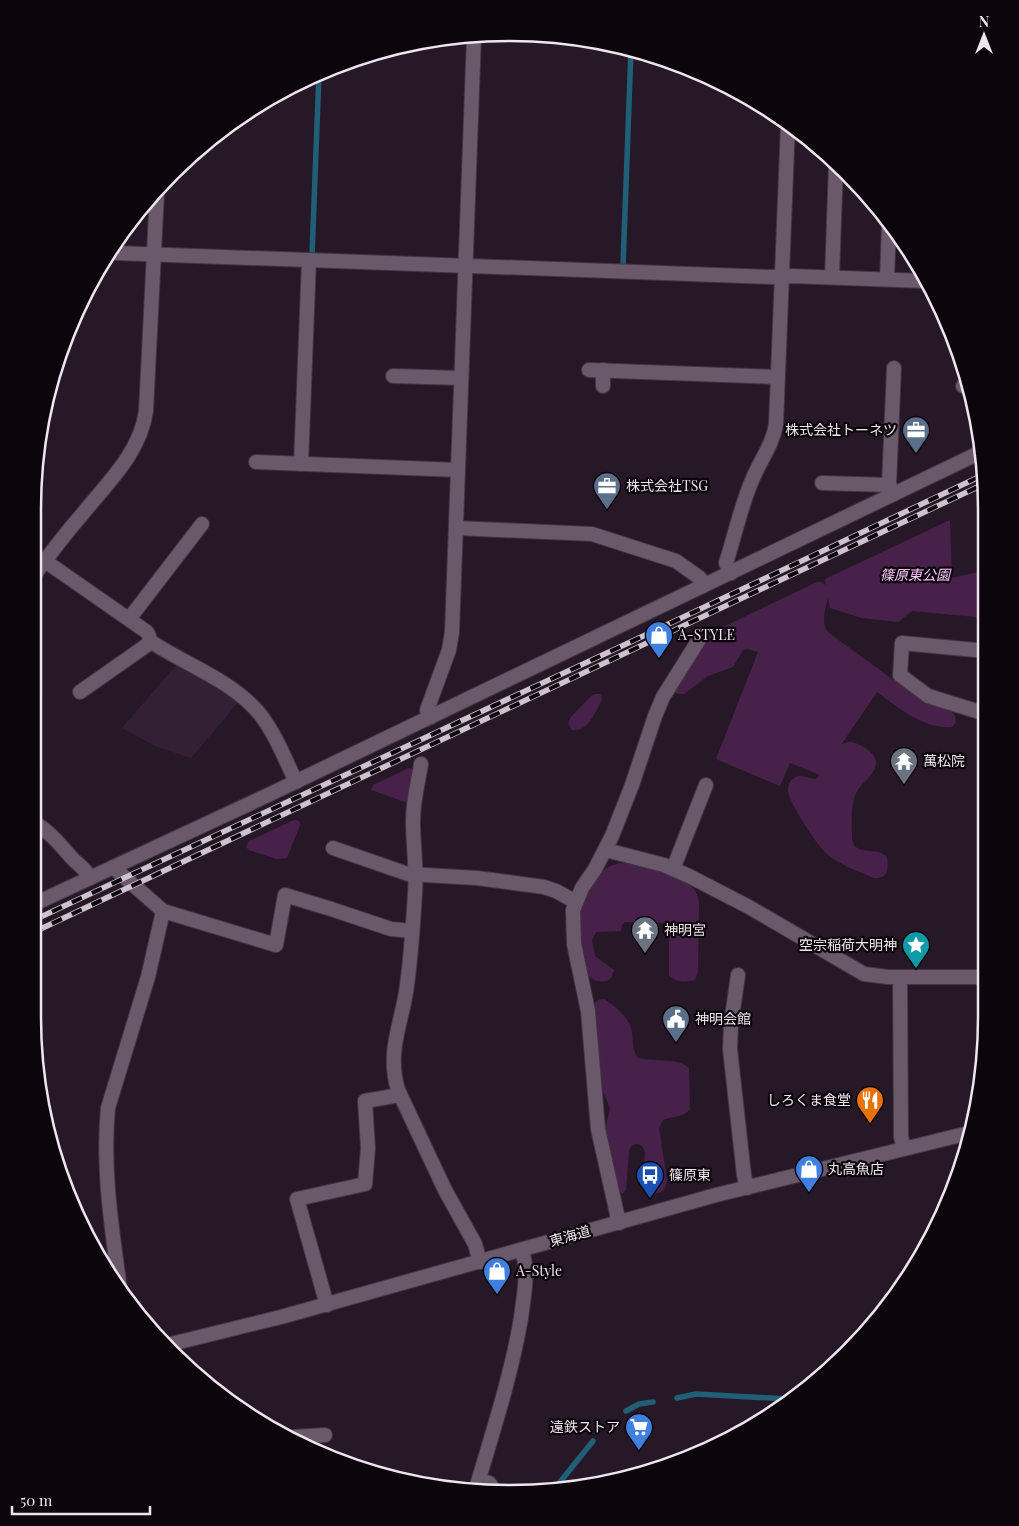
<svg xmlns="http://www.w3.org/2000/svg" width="1019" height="1526" viewBox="0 0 1019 1526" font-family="'Playfair Display','Noto Sans JP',serif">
	<rect width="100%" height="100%" fill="#271828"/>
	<path fill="#332034" d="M 178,663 L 240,700 L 191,758 L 155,746 L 122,728 Z"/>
	<g fill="#48214a">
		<path d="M 950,520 L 952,578 L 986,570 L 986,618 L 912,611 L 898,622 L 862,618 L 830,608 L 828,598 C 825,610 820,623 829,633 L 925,703 L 951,711 L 955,716 L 956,722 L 952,727 C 925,730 897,707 877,692 L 841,745 C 843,744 847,741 851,742 C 860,743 878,754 876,764 C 875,775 861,783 856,793 C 850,806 852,826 852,840 C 856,857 877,846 887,857 C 889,868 888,880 874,878 C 858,871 839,865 826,853 C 817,845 789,803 788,791 C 788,786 789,781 794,778 C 801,773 808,779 816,779 L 820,775 L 790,763 L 780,786 L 716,759 L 758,652 L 748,649 L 743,650 L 733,667 L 708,676 L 684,694 L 676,694 L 675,691 L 706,641 L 714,633 L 723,627 L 817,582 L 821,582 L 826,585 L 825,579 Z"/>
		<path d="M 595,694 L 600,694 L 602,697 L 601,702 C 594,714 588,732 572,730 C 568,725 568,722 571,717 L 591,696 Z"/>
		<path d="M 409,768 L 414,769 L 408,800 L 405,802 L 371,790 L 373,785 Z"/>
		<path d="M 294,820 L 297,820 L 300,822 L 300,825 L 287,858 L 276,859 L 249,850 L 246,847 L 249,841 Z"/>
		<path d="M 621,863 C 639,864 681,874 693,888 C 697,892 698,898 699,903 L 698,971 L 695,980 C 685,982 676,983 669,975 L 669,928 L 668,924 L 665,923 L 625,922 L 622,925 L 621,931 L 596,932 L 592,940 L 595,956 L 614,970 L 611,978 L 607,981 C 601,982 593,981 589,976 C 584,971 584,960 583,953 C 577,926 578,906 594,883 C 603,870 606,866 621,863 Z"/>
		<path d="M 604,999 C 614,1005 628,1017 631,1028 C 634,1039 631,1049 638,1058 C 654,1062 676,1057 689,1068 L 690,1109 C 683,1118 672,1116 663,1120 L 659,1128 L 667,1180 L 666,1185 L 664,1190 L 659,1193 L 652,1194 L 645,1189 L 643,1184 L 645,1152 C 642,1142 632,1141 629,1151 L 626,1190 L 622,1194 L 618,1190 L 605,1131 L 610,1108 L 600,1084 L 594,1009 L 595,1003 L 598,1000 Z"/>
	</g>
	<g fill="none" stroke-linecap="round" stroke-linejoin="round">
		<g stroke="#205f75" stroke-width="5.5">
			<path d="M 312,255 L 319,73"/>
			<path d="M 623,266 L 631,50"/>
			<path d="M 677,1398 L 696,1394 L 788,1399"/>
			<path d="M 626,1411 L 639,1404 L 653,1402"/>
			<path d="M 556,1487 L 593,1441"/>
		</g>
		<g stroke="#413641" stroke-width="16">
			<g id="minor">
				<path d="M 115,253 L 772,277 L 791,276 L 925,281"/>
				<path d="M 832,277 L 836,164"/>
				<path d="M 887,279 L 889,224"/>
				<path d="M 589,370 L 778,377"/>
				<path d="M 393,376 L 461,378"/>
				<path d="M 603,386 L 603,370"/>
				<path d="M 963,386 L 968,386"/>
				<path d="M 256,462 L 458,470"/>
				<path d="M 301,464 L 309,260"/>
				<path d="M 822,483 L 889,485"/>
				<path d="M 894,494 L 889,485 L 894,368"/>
				<path d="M 456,528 L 592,534 L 676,561 L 700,578 L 703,586"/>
				<path d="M 45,561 L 147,632 C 150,637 151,640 147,645 L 80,692"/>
				<path d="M 731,573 L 726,563 C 735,535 741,505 753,478 C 761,459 773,444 776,424 L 788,124"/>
				<path d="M 32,578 C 48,557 63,536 80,517 C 106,484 140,454 146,411 L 157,193"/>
				<path d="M 129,619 L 202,524"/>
				<path d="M 150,641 C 186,665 231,680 259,713 C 275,733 285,759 296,782"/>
				<path d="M 986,651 L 902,643 L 900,675 L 928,696 L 986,714"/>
				<path d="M 984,713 L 986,687"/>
				<path d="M 431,717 L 427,710 L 449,650 L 452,632 L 474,36"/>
				<path d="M 421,764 C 418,783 413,801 413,821 C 413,845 417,869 415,893 C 413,926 411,960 406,992 C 400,1028 387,1053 398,1090 L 445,1190 L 475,1244 L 480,1262"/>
				<path d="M 32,821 C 49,831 59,843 71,857 C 78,865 86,869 90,878"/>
				<path d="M 333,848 L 408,874 L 477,878 L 544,887 L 556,891 L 576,902"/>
				<path d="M 606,850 L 664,865 L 689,876 L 749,907 L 864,974 L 888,977 L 986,977"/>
				<path d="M 113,867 L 163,911 L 276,945 L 285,895 L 331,909 L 391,929 L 412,931"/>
				<path d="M 673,869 L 706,785"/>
				<path d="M 32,905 L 266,796 L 981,452"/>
				<path d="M 738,975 L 731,1024 L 730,1049 L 744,1175 L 747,1188"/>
				<path d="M 900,977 L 901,1137 L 904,1149"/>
				<path d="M 619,1223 L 598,1129 L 588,1011 L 574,944 L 573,910 L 582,888 L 595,869 L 612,836 L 632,785 L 655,716 L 663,697 L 700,638"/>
				<path d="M 120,1289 C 112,1229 102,1169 108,1108 L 148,977 L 163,911"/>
				<path d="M 327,1305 L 297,1199 L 365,1184 L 368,1148 L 365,1101 L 400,1095"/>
				<path d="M 293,1437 L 325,1435"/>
				<path d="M 479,1480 L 489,1483 L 495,1491"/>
				<path d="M 475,1492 C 492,1434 511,1377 521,1318 C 524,1293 529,1274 522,1250"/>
			</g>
		</g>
		<g stroke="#413641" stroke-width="16">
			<path id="secondary" d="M 171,1344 L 281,1317 L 716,1195 L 969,1133"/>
		</g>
		<use href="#minor" stroke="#6a596b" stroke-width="14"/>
		<use href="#secondary" stroke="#6a596b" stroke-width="14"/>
		<g stroke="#cdc2cd" stroke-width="5.5">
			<g id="rail">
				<path d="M 32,921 L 639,638 L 983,475"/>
				<path d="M 32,933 L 984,484"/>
			</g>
		</g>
		<use href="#rail" stroke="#0c060c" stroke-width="4" stroke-dasharray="11" stroke-linecap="butt"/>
	</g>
	<defs>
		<g id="office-pin" transform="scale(1.4375)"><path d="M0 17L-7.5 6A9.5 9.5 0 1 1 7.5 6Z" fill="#5c6f8a" stroke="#0c060c"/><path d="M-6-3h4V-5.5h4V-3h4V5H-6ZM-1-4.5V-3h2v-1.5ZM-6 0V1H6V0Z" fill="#fff"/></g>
		<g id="shop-pin" transform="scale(1.4375)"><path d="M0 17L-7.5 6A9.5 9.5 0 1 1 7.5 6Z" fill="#3f7fe0" stroke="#0c060c"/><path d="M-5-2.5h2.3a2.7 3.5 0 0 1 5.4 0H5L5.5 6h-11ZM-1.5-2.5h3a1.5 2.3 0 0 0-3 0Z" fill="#fff"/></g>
		<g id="temple-pin" transform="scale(1.4375)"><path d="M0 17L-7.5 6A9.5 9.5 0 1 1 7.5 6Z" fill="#6b7280" stroke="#0c060c"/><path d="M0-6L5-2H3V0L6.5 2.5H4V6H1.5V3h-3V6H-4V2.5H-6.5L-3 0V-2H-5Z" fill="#fff"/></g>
		<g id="sight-pin" transform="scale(1.4375)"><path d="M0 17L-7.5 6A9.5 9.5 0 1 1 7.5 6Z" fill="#0f9aa8" stroke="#0c060c"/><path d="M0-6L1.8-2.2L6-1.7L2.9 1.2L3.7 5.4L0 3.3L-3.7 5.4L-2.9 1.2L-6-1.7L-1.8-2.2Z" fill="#fff"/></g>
		<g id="civic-pin" transform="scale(1.4375)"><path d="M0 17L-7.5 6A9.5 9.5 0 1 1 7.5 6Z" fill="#5c6f8a" stroke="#0c060c"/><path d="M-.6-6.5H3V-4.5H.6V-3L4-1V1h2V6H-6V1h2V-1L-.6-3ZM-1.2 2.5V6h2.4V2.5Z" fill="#fff"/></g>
		<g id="restaurant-pin" transform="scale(1.4375)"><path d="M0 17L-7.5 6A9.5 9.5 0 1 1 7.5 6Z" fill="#e8710a" stroke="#0c060c"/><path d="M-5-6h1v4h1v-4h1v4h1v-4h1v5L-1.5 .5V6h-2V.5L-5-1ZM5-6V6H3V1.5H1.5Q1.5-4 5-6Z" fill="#fff"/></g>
		<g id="bus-pin" transform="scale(1.4375)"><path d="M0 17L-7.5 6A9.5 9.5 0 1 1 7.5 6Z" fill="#1a4fb4" stroke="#0c060c"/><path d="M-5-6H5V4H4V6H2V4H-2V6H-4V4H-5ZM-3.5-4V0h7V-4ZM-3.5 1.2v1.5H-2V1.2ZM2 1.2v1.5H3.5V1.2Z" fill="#fff"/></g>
		<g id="supermarket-pin" transform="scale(1.4375)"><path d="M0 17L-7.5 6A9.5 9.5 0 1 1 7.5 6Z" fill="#3f7fe0" stroke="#0c060c"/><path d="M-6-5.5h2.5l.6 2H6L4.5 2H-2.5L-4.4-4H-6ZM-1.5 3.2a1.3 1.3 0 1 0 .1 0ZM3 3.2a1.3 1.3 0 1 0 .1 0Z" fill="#fff"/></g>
	</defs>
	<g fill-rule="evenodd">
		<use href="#office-pin" x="916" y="430"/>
		<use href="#office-pin" x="607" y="486"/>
		<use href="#shop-pin" x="659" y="635"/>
		<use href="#temple-pin" x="904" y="761"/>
		<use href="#temple-pin" x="645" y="930"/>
		<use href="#sight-pin" x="916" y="945"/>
		<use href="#civic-pin" x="676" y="1019"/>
		<use href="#restaurant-pin" x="870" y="1100"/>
		<use href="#shop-pin" x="809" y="1169"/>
		<use href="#bus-pin" x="650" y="1175"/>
		<use href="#shop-pin" x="497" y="1271"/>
		<use href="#supermarket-pin" x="639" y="1427"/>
	</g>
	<g text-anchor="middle" stroke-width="4.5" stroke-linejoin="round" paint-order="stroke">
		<g font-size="14" fill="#efe5ef" stroke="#0c060c" text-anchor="start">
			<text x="897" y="435" text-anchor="end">株式会社トーネツ</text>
			<text x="626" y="491">株式会社TSG</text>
			<text x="678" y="640">A-STYLE</text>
			<text x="923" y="766">萬松院</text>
			<text x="664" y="935">神明宮</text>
			<text x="897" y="950" text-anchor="end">空宗稲荷大明神</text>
			<text x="695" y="1024">神明会館</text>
			<text x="851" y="1105" text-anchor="end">しろくま食堂</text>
			<text x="828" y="1174">丸高魚店</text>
			<text x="669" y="1180">篠原東</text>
			<text x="516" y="1276">A-Style</text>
			<text x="620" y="1432" text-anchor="end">遠鉄ストア</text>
		</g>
		<g font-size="14" font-style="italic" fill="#fbc4fd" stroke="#0c060c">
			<text x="915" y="580">篠原東公園</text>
		</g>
		<g font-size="14" fill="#efe5ef" stroke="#0c060c">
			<text transform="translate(570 1236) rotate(-16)" y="5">東海道</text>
		</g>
	</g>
	<path d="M0 0H1019V1526H0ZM509 41H510A468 468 0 0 1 978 509V1017A468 468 0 0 1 510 1485H509A468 468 0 0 1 41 1017V509A468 468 0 0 1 509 41Z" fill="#0c060c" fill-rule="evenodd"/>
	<path fill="none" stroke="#efe5ef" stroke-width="2.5" d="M509 41H510A468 468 0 0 1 978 509V1017A468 468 0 0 1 510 1485H509A468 468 0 0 1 41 1017V509A468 468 0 0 1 509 41Z"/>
	<g transform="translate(984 35)" stroke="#0c060c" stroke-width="4" paint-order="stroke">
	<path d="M0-4L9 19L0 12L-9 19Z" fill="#efe5ef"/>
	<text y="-8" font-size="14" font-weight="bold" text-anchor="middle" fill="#efe5ef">N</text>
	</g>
	<path d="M12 1506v8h138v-8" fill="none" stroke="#efe5ef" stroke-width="2.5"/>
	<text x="20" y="1506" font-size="15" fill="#efe5ef" stroke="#0c060c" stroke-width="4" paint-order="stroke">50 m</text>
</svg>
